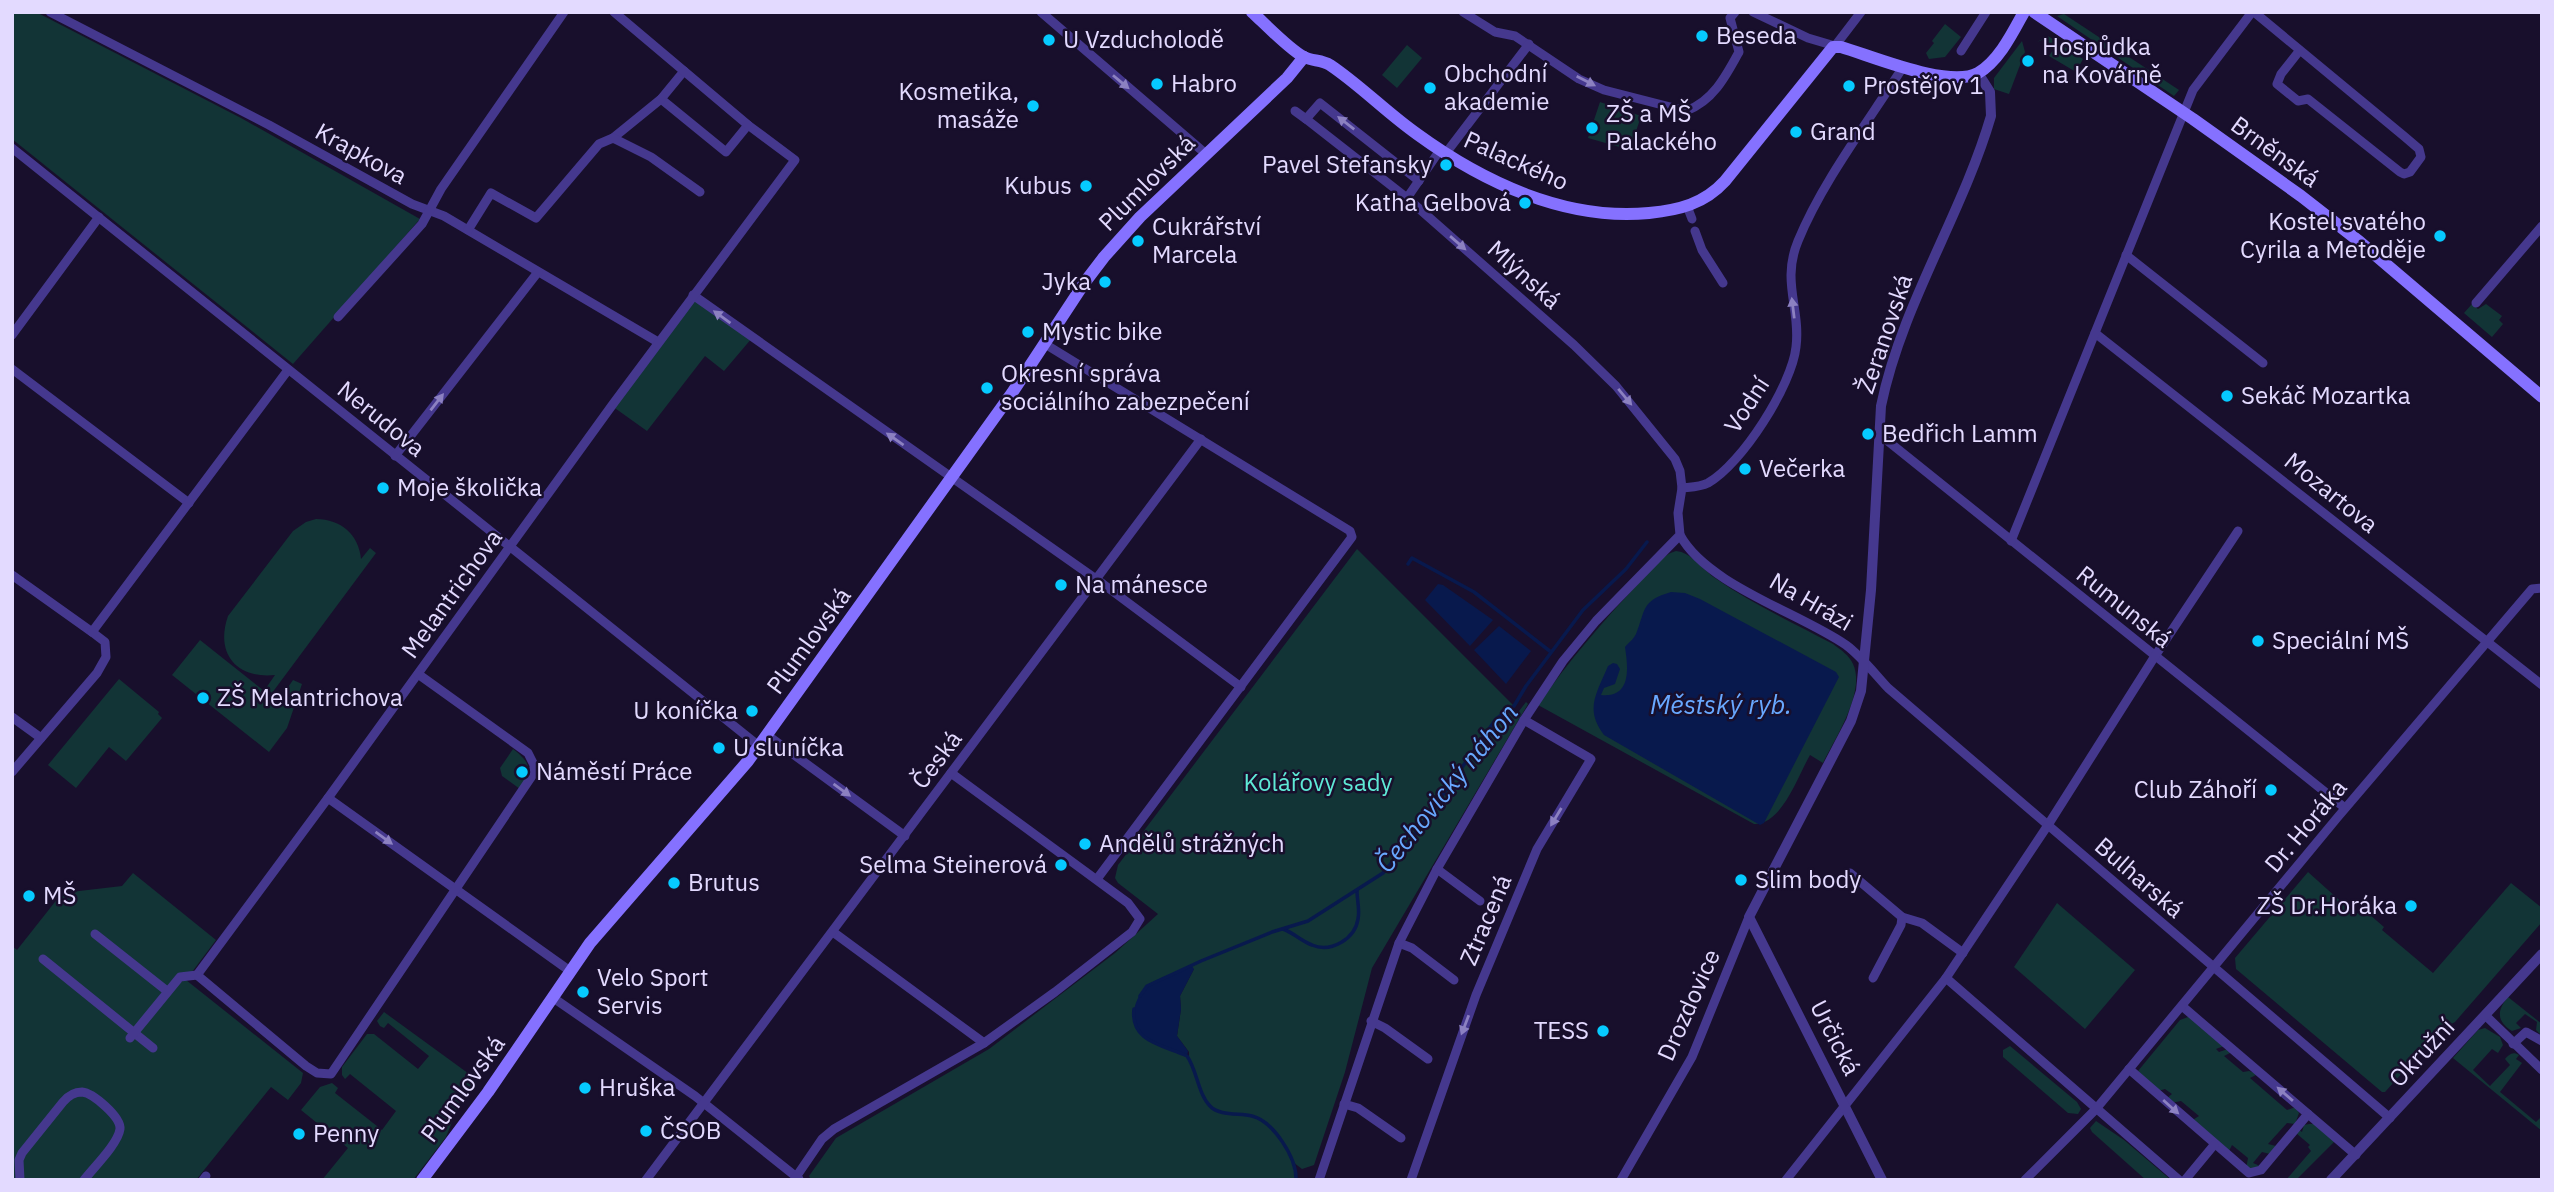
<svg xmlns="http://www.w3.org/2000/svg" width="2554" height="1192" viewBox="0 0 2554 1192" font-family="'IBM Plex Sans',sans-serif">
	<rect width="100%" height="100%" fill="#180f2c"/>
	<g fill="#123436" fill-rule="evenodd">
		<path d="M 12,12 L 36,12 L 241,118 L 420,219 L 293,364 L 12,139 Z"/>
		<path d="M 2064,14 L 2179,90 L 2174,96 L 2057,16 Z"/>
		<path d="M 1945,24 L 1961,37 L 1945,57 L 1929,59 L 1926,53 L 1934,43 L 1932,41 Z"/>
		<path d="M 2048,36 L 2083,59 L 2076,72 L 2049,56 L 2055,47 L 2042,40 L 2037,42 Z"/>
		<path d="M 2022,41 L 2025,52 L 2009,94 L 1994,89 L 1994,78 Z"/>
		<path d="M 1407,45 L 1422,58 L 1397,88 L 1382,75 Z"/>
		<path d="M 1600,102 L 1641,116 L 1630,150 L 1588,138 Z"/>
		<path d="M 693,295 L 752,338 L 724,371 L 705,356 L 647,431 L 612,406 Z"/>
		<path d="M 2472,304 L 2478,309 L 2486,304 L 2502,316 L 2499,320 L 2503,324 L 2492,337 L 2464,313 Z"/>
		<path d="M 316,519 C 341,519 359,535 361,559 L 370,548 L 376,553 L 272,693 L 266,688 L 275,675 C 236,679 215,653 228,616 L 293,531 L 306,522 Z"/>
		<path d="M 1357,549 L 1514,706 L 1508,711 L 1516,715 L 1526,702 L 1528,704 L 1372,968 L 1345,1072 L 1314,1165 L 1302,1169 L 1293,1162 L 1296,1180 L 811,1180 L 809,1176 L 836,1138 L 989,1049 L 1115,953 L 1158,914 L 1118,883 L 1115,878 L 1118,865 ZM 1194,969 L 1180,996 L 1181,1009 L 1177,1036 L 1189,1052 L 1189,1058 L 1149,1040 L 1135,1008 L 1142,993 Z"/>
		<path d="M 1676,551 C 1691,552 1703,570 1715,578 C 1752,604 1794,623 1833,644 C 1841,650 1849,655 1853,664 C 1866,692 1835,738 1823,763 L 1810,755 C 1798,776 1781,826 1754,824 L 1538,705 C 1569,661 1602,622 1639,583 C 1650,572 1661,555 1676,551 Z"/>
		<path d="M 200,640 L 278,702 L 293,680 L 302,684 L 287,728 L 269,752 L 172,675 Z"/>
		<path d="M 119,679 L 159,712 L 158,714 L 162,718 L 126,761 L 109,747 L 76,788 L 48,765 Z"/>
		<path d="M 513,749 C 531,763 533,770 520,789 L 502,776 L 500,768 Z"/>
		<path d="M 2308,872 L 2356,915 L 2362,908 L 2384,927 L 2382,930 L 2433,973 L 2511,883 L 2542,908 L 2542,922 L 2455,1022 L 2442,1029 L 2385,1092 L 2382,1092 L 2236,969 L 2235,958 Z"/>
		<path d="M 133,873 L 216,940 L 186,980 L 303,1073 L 301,1083 L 288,1100 L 271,1087 L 196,1180 L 12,1180 L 12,946 L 17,950 L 62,893 L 122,886 Z"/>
		<path d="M 2057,903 L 2135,970 L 2085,1029 L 2014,967 Z"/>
		<path d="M 2508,997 L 2542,1024 L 2542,1036 L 2536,1030 L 2537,1022 L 2525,1014 L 2516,1023 L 2521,1028 L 2512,1031 C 2496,1021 2497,1010 2508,997 Z"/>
		<path d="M 384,1012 L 476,1079 L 460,1102 L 446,1137 L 413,1180 L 322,1180 L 348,1148 L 301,1110 L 320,1087 L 332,1083 L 338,1088 L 335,1093 L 382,1130 L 396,1111 L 350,1074 L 345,1079 L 342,1075 L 342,1067 L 367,1034 L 374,1034 L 418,1069 L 429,1056 L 388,1023 L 384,1028 L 380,1026 L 377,1021 Z"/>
		<path d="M 2188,1017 L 2191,1017 L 2224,1046 L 2216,1049 L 2219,1052 L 2228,1049 L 2232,1052 L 2224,1056 L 2243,1072 L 2249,1071 L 2258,1074 L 2250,1078 L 2287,1110 L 2296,1107 L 2299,1113 L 2295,1124 L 2287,1123 L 2268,1144 L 2276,1146 L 2270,1154 L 2262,1152 L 2253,1163 L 2260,1166 L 2258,1168 L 2246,1169 L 2248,1158 L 2232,1145 L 2228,1153 L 2191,1121 L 2199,1116 L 2181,1101 L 2171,1103 L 2166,1099 L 2172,1094 L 2165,1089 L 2158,1091 L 2138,1071 L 2180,1020 Z"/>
		<path d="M 2485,1028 L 2500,1037 L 2503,1045 L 2498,1053 L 2492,1049 L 2473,1070 L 2490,1086 L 2510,1065 L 2505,1059 C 2509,1054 2513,1051 2519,1055 L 2516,1059 L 2522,1063 L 2500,1092 L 2536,1122 L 2542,1116 L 2542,1131 L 2453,1058 L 2478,1030 Z"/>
		<path d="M 2010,1046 L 2077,1102 L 2081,1109 L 2078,1114 L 2068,1113 L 2003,1057 L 2003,1050 Z"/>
		<path d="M 2096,1121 L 2124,1140 L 2171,1180 L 2146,1180 L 2092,1132 L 2090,1128 Z"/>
		<path d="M 2309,1124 L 2315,1124 L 2335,1141 L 2296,1180 L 2286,1180 L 2311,1151 L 2308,1147 L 2310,1145 L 2296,1133 L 2299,1130 L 2302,1132 L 2304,1125 Z"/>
	</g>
	<g fill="#08194d">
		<path d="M 1438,584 L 1443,585 L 1493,620 L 1470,646 L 1425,600 Z"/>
		<path d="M 1671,592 L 1685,593 L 1700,599 L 1836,672 L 1839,677 L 1764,823 L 1760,825 L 1604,735 C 1584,709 1597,693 1608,666 L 1613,663 L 1617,664 L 1620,669 L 1615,684 L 1604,688 L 1601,695 C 1632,698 1628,667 1625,647 C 1629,642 1633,640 1636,634 C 1646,609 1641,601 1671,592 Z"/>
		<path d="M 1499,626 L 1531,651 L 1506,684 L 1474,650 Z"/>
		<path d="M 1192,966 L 1194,969 L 1180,996 L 1181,1009 L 1177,1036 L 1188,1051 L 1187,1056 C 1173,1050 1154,1045 1142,1035 C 1127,1024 1134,997 1147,986 C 1158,977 1179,972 1192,966 Z"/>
	</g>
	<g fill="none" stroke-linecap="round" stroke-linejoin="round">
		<g stroke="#08194d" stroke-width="3.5">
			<path d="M 1408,564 L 1412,558 L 1474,592 L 1551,652"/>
			<path d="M 1283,929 C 1294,933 1301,941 1312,945 C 1331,953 1355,939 1358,919 C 1360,910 1357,900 1357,891"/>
			<path d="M 1140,996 L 1147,986 L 1201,961 L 1272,932 L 1308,921 L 1383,873 L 1411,840 L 1496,719 L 1514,706 L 1526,686 L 1583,610 L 1626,569 L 1647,542"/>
			<path d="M 1134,1009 C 1130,1042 1163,1045 1187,1056 C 1197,1070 1198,1094 1210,1106 C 1219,1116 1239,1113 1252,1116 C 1273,1121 1297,1158 1296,1180"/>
		</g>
		<g stroke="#45388e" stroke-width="9">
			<path d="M 50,12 L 269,125 L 412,204 L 444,216 L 658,342"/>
			<path d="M 1041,12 L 1206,154"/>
			<path d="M 1463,12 L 1495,32 L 1515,36 L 1579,79 L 1604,90 L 1686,111 C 1713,101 1726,76 1739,52 L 1730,18 L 1735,12"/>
			<path d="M 1753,12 L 1808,38 L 1835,46 L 1861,12"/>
			<path d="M 2254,12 L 2405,137 L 2419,149 L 2421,157 L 2410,172 L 2404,174 L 2400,172 L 2308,99 L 2298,101 L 2277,84 L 2281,74 L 2300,50"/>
			<path d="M 1961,51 L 1986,12"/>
			<path d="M 661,99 L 726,152 L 748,125"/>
			<path d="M 1295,111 L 1306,119"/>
			<path d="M 613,138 L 661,99 L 684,71"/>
			<path d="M 12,148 L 759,746"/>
			<path d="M 1446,153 L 1529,44"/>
			<path d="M 1419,181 L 1320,103 L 1306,119 L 1407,198 L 1574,345 L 1616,386 L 1675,459 L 1680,471 L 1682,488"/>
			<path d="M 1407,198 L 1440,150"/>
			<path d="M 1687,206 L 1692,219"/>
			<path d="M 468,230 L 491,193 L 536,218 L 599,144 L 613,138 L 651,157 L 700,192"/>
			<path d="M 1695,231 L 1702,250 L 1723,283"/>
			<path d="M 2126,255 L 2263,363"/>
			<path d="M 693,295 L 1103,584 L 1241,687"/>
			<path d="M 2476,303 L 2542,226"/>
			<path d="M 338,317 L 422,224 L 441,189 L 564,12"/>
			<path d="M 2095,333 L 2542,685"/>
			<path d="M 12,335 L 99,217"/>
			<path d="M 1045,344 L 1350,531 L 1352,537 L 1097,879"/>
			<path d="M 12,369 L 189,503"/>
			<path d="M 1879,434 L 2345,808"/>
			<path d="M 395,456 L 538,272"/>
			<path d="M 1680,535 C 1707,585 1800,613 1846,645 C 1861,656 1875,674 1888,688 L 2390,1118"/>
			<path d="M 2011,541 L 2193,90 L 2252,12"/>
			<path d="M 12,575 L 92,632"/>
			<path d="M 12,717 L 41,738"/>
			<path d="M 767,735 L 905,836"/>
			<path d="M 12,772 L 97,673 L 106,657 L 105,642 L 92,632 L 288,370"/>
			<path d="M 328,798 L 570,971"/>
			<path d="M 1437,869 L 1480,901"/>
			<path d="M 1850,873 L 1902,917 L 1922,923 L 1963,953"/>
			<path d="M 833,932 L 984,1043"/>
			<path d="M 95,934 L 167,991"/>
			<path d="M 1399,943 L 1412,948 L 1454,980"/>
			<path d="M 43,959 L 153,1048"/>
			<path d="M 197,975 L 328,798 L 613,404 L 795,160 L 748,125 L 614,12"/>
			<path d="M 197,975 L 306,1066 L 317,1073 L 331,1074 L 534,773 L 534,765 L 528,753 L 418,674"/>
			<path d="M 1873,978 L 1901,925 L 1902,917"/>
			<path d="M 1946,978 L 2179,1180"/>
			<path d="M 552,997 L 695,1096 L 799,1179"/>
			<path d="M 2182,1006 L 2356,1155"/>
			<path d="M 2485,1015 L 2542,1070"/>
			<path d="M 1371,1021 L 1385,1028 L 1428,1059"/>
			<path d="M 130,1038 L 180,977 L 197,975"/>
			<path d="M 2513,1044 L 2526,1032 L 2542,1041"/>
			<path d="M 2129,1069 L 2249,1173 L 2261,1170 L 2308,1114"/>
			<path d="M 1344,1104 L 1358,1108 L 1401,1138"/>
			<path d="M 796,1177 L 822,1139 L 834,1129 L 984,1043 L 1055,992 L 1132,932 L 1140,919 L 1128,903 L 951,773"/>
			<path d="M 20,1180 L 19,1160 L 22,1153 L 63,1102 C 68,1096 74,1092 82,1092 C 93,1093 121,1117 120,1129 C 118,1144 93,1168 84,1180"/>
			<path d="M 203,1180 L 206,1176"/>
			<path d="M 646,1180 L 1201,439"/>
			<path d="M 1319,1180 L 1399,943 L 1437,869 L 1524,720 L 1563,661 L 1596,621 L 1680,535 L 1678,513 L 1682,488 C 1691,487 1700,487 1708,483 C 1742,464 1792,385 1796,347 C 1801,309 1781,282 1798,241 C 1822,182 1868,122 1903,67"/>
			<path d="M 1411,1180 L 1476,995 L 1537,849 L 1591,759 L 1524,720"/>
			<path d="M 1621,1180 L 1692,1057 L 1749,917"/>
			<path d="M 1786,1180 L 1946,978 L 2048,825 L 2155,656 L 2238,531"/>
			<path d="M 2025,1180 L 2096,1109 L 2337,818 L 2532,589 L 2542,588"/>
			<path d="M 2185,1180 L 2214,1145"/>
		</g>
		<g stroke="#45388e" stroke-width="10">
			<path d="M 1882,1180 L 1749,917 L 1851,721 L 1861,691 L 1871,590 L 1881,406 C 1902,304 1962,215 1991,116 L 1990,92 L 1978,73"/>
			<path d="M 2331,1180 L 2542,954"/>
		</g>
		<g stroke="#8571ff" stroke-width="12">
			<path d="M 1252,12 C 1265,24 1290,50 1304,57 C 1312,61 1322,60 1330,65 C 1360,85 1387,113 1417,134 C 1483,182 1565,221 1649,213 C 1679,210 1704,204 1725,181 L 1833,47 L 1841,47 C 1872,56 1949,89 1978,73 C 1999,61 2013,32 2024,12"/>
			<path d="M 2034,12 L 2193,119 L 2301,196 L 2360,242 L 2542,397"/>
			<path d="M 422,1180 L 488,1092 L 590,943 L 748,761 L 1012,393 L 1085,282 L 1104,257 L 1140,217 L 1287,78 L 1304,57"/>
		</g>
	</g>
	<defs><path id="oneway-solid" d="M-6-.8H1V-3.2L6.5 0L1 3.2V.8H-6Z" transform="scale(1.75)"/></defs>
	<g fill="#8c81c1">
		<use href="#oneway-solid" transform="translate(1586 81) rotate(27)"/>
		<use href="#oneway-solid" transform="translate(1121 82) rotate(40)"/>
		<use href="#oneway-solid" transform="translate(1346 123) rotate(-142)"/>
		<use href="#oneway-solid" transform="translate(1458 243) rotate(41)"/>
		<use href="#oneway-solid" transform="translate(1793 308) rotate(-97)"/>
		<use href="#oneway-solid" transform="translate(722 317) rotate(-144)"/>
		<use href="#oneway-solid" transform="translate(1625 397) rotate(50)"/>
		<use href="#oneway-solid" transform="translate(437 402) rotate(-52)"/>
		<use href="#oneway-solid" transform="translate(895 439) rotate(-145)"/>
		<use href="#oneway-solid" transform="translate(842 790) rotate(36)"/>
		<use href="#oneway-solid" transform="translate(1556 817) rotate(121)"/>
		<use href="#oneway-solid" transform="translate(384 838) rotate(36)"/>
		<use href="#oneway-solid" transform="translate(1465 1025) rotate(111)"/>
		<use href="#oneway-solid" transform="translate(2285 1094) rotate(-139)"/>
		<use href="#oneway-solid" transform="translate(2171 1107) rotate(42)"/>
	</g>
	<g fill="#06caff" stroke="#180f2c" stroke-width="2.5">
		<circle cx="1702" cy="36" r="7"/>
		<circle cx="1049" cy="40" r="7"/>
		<circle cx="2028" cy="61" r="7"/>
		<circle cx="1157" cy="84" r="7"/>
		<circle cx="1849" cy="86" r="7"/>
		<circle cx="1430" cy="88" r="7"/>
		<circle cx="1033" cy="106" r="7"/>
		<circle cx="1592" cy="128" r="7"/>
		<circle cx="1796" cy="132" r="7"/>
		<circle cx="1446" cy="165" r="7"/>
		<circle cx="1086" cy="186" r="7"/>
		<circle cx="1525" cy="203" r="7"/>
		<circle cx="2440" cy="236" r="7"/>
		<circle cx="1138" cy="241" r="7"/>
		<circle cx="1105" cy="282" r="7"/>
		<circle cx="1028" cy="332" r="7"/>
		<circle cx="987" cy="388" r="7"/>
		<circle cx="2227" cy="396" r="7"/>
		<circle cx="1868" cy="434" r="7"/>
		<circle cx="1745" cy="469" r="7"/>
		<circle cx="383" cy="488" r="7"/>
		<circle cx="1061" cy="585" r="7"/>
		<circle cx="2258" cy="641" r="7"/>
		<circle cx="203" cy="698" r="7"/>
		<circle cx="752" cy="711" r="7"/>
		<circle cx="719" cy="748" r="7"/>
		<circle cx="522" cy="772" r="7"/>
		<circle cx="2271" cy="790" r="7"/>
		<circle cx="1085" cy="844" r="7"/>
		<circle cx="1061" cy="865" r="7"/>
		<circle cx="1741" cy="880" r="7"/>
		<circle cx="674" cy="883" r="7"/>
		<circle cx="29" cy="896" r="7"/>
		<circle cx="2411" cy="906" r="7"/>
		<circle cx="583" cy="992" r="7"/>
		<circle cx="1603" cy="1031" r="7"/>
		<circle cx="585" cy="1088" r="7"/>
		<circle cx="646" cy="1131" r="7"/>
		<circle cx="299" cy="1134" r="7"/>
	</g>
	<g text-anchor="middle" stroke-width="5" stroke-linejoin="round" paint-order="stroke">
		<g font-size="24" fill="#e3daff" stroke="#180f2c" text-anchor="start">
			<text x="1716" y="44">Beseda</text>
			<text x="1063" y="48">U Vzducholodě</text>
			<text x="2042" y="55">Hospůdka<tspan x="2042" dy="28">na Kovárně</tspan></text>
			<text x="1444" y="82">Obchodní<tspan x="1444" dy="28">akademie</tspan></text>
			<text x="1171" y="92">Habro</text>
			<text x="1863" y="94">Prostějov 1</text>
			<text x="1019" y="100" text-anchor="end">Kosmetika,<tspan x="1019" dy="28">masáže</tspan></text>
			<text x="1606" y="122">ZŠ a MŠ<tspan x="1606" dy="28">Palackého</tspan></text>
			<text x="1810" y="140">Grand</text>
			<text x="1432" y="173" text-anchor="end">Pavel Stefansky</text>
			<text x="1072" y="194" text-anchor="end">Kubus</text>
			<text x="1511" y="211" text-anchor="end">Katha Gelbová</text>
			<text x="2426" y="230" text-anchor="end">Kostel svatého<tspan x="2426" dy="28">Cyrila a Metoděje</tspan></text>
			<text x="1152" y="235">Cukrářství<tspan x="1152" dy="28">Marcela</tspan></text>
			<text x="1091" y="290" text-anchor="end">Jyka</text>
			<text x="1042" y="340">Mystic bike</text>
			<text x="1001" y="382">Okresní správa<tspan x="1001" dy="28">sociálního zabezpečení</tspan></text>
			<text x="2241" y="404">Sekáč Mozartka</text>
			<text x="1882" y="442">Bedřich Lamm</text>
			<text x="1759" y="477">Večerka</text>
			<text x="397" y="496">Moje školička</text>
			<text x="1075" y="593">Na mánesce</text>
			<text x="2272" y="649">Speciální MŠ</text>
			<text x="217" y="706">ZŠ Melantrichova</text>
			<text x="738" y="719" text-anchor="end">U koníčka</text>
			<text x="733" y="756">U sluníčka</text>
			<text x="536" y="780">Náměstí Práce</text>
			<text x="2257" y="798" text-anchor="end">Club Záhoří</text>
			<text x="1099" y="852">Andělů strážných</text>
			<text x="1047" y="873" text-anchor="end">Selma Steinerová</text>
			<text x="1755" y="888">Slim body</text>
			<text x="688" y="891">Brutus</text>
			<text x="43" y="904">MŠ</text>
			<text x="2397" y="914" text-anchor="end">ZŠ Dr.Horáka</text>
			<text x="597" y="986">Velo Sport<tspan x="597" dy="28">Servis</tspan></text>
			<text x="1589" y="1039" text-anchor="end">TESS</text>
			<text x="599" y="1096">Hruška</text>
			<text x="660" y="1139">ČSOB</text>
			<text x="313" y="1142">Penny</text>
		</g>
		<g font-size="24" fill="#e3daff" stroke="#180f2c">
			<text transform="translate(2275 152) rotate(36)" y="8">Brněnská</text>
			<text transform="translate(361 154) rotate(29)" y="8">Krapkova</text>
			<text transform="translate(1516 161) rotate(24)" y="8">Palackého</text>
			<text transform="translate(1147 183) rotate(-45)" y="8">Plumlovská</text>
			<text transform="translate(1524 275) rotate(42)" y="8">Mlýnská</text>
			<text transform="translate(1885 334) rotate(-71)" y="8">Žeranovská</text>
			<text transform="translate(1747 405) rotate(-57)" y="8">Vodní</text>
			<text transform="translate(381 419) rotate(39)" y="8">Nerudova</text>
			<text transform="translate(2331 493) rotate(39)" y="8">Mozartova</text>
			<text transform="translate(452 594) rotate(-54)" y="8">Melantrichova</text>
			<text transform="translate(1811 602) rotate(30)" y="8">Na Hrázi</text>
			<text transform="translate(2124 607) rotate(39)" y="8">Rumunská</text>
			<text transform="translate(809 641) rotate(-54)" y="8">Plumlovská</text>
			<text transform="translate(937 760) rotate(-53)" y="8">Česká</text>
			<text transform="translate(2306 826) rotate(-50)" y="8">Dr. Horáka</text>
			<text transform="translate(2139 878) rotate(41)" y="8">Bulharská</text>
			<text transform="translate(1486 920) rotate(-67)" y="8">Ztracená</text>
			<text transform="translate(1689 1005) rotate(-66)" y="8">Drozdovice</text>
			<text transform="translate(1835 1038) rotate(63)" y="8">Určická</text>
			<text transform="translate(2422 1053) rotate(-47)" y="8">Okružní</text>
			<text transform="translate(463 1089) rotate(-54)" y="8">Plumlovská</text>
		</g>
		<g font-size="24" fill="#5ee8d5" stroke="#180f2c">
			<text x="1318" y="791">Kolářovy sady</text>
		</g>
		<g font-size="26" font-style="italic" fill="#68a8ff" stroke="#180f2c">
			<text x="1721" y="714">Městský ryb.</text>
			<text transform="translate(1447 788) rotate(-51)" y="9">Čechovický náhon</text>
		</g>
	</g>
	<rect width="2554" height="1192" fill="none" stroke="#e3daff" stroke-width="28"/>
</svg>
